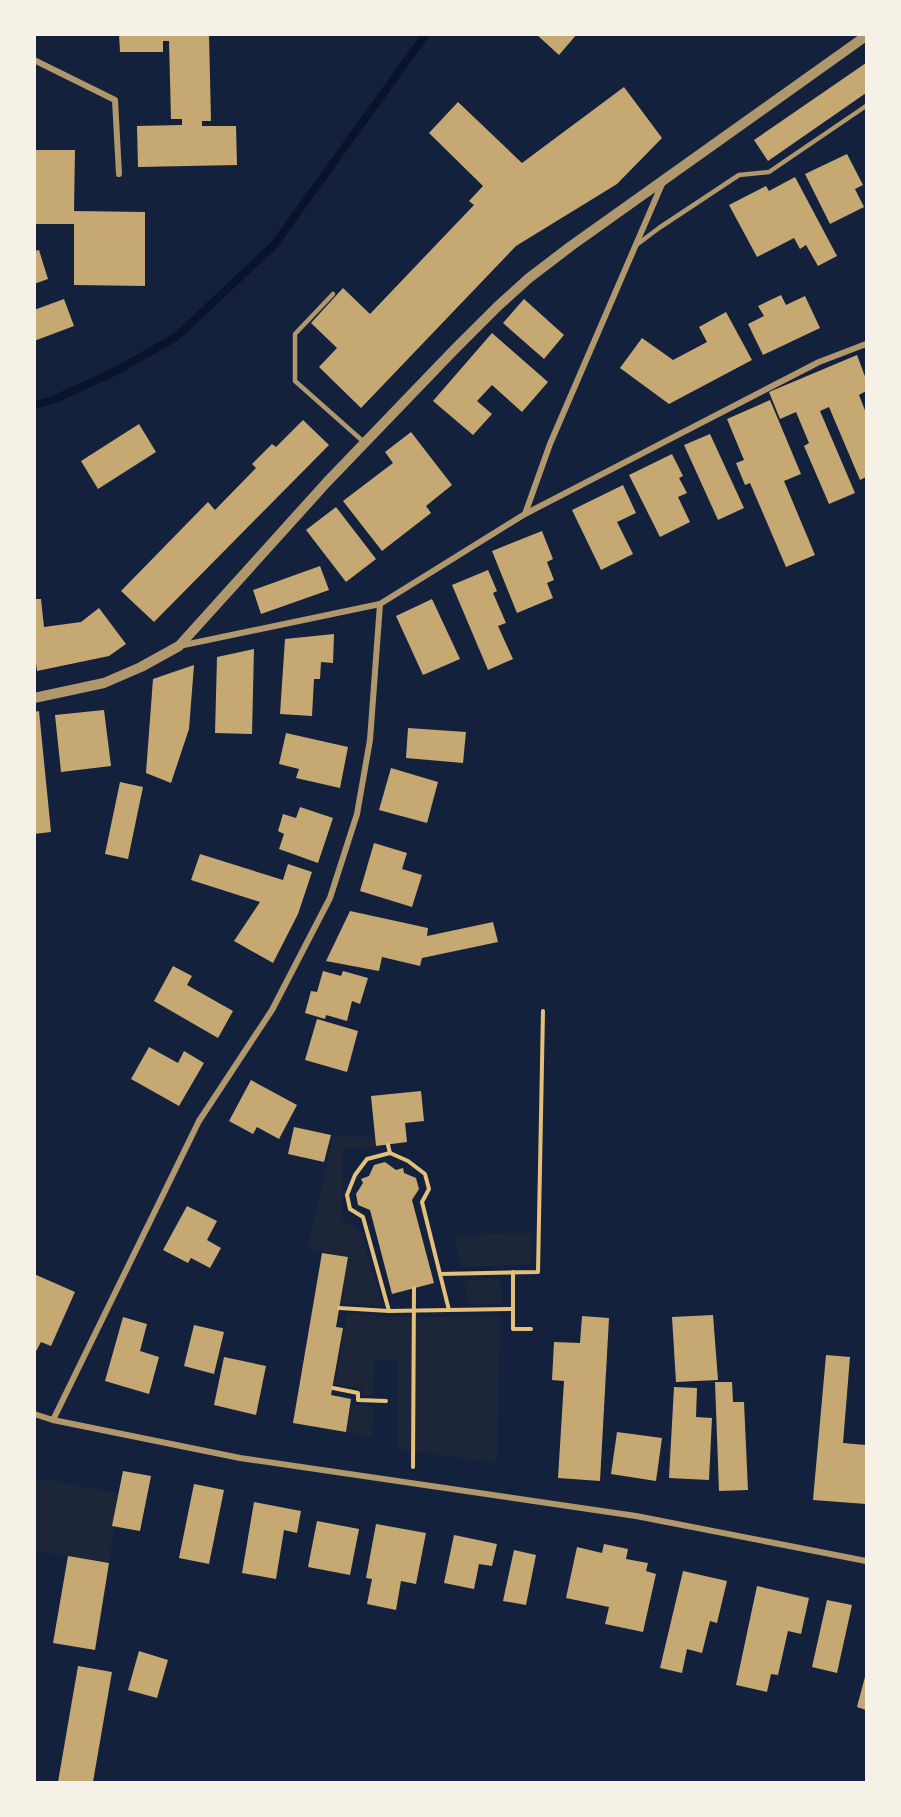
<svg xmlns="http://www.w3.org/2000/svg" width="901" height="1817" viewBox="0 0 901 1817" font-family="'Public Sans',sans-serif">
	<rect width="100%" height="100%" fill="#14213d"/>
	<g fill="#1d2539">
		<path d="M 333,1137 L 374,1137 L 375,1146 L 343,1149 L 341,1220 L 362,1234 L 382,1306 L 341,1304 L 349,1257 L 307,1249 Z"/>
		<path d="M 532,1233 L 531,1264 L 461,1267 L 455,1235 Z"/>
		<path d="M 500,1279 L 501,1304 L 469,1304 L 464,1280 Z"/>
		<path d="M 347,1313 L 389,1317 L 500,1317 L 497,1463 L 398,1449 L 397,1360 L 374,1360 L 373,1395 L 363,1395 L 362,1389 L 335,1384 Z"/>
		<path d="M 351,1404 L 373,1406 L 372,1437 L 347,1432 Z"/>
		<path d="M 34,1477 L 119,1494 L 109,1563 L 35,1551 Z"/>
	</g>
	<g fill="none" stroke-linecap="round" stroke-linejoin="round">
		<path stroke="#0b132b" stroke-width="8" d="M 34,405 L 53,400 L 116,371 L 176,337 L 274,245 L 426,34"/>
	</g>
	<g fill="#c6a872">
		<path d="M 119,34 L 209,34 L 211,121 L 202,121 L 202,126 L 236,126 L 237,165 L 138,167 L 137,126 L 182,125 L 182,119 L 171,119 L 169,41 L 163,41 L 163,52 L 120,52 Z"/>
		<path d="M 536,34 L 577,34 L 559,55 Z"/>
		<path d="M 866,63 L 866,93 L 768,161 L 754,140 Z"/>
		<path d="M 624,87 L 662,138 L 617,184 L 516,246 L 361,408 L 319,367 L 337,348 L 311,323 L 343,288 L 370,314 L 474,205 L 469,201 L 483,186 L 429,133 L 458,102 L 522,163 Z"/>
		<path d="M 34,150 L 75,150 L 74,211 L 145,212 L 145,286 L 74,285 L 74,224 L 34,224 Z"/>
		<path d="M 847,154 L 863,185 L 855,189 L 864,207 L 830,224 L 805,174 Z"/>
		<path d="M 795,177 L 837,256 L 818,266 L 806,245 L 800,249 L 794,238 L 757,257 L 729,205 L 766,186 L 769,191 Z"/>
		<path d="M 39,250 L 48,279 L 34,284 L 34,251 Z"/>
		<path d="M 781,295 L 786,305 L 805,296 L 820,328 L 763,355 L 748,324 L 764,316 L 758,306 Z"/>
		<path d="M 64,299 L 74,326 L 34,341 L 34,310 Z"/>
		<path d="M 524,299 L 564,335 L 544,359 L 503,323 Z"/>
		<path d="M 726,312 L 752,360 L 669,404 L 620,368 L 642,338 L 673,360 L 707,342 L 699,327 Z"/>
		<path d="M 492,333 L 548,382 L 522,412 L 492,385 L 477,401 L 492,414 L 473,435 L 433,401 Z"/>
		<path d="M 857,355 L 866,379 L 866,391 L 859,395 L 866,413 L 866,477 L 860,480 L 829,407 L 820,411 L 855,493 L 829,504 L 804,446 L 809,443 L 796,412 L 780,419 L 769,392 Z"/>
		<path d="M 770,400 L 801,474 L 784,481 L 815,555 L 786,567 L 750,483 L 745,485 L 736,463 L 744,460 L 727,419 Z"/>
		<path d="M 303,420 L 329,445 L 154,622 L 121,591 L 208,502 L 215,510 L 256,468 L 252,464 L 272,444 L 276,447 Z"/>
		<path d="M 139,424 L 156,452 L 98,489 L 81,461 Z"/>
		<path d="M 411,432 L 452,485 L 426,506 L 431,513 L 382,551 L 343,501 L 393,463 L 385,452 Z"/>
		<path d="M 710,434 L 744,508 L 718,520 L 684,445 Z"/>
		<path d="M 672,454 L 683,476 L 679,478 L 687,493 L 678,497 L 690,522 L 660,537 L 629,475 Z"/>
		<path d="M 623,485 L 636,513 L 617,522 L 633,554 L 601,570 L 572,510 Z"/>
		<path d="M 336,507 L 376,559 L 346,582 L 306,530 Z"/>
		<path d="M 542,531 L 553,559 L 547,562 L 554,580 L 547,583 L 553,598 L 517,613 L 492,551 Z"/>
		<path d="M 320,566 L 329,590 L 261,614 L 253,590 Z"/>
		<path d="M 488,570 L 497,591 L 493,593 L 506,623 L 498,626 L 513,659 L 488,670 L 452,585 Z"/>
		<path d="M 34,599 L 41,599 L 44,627 L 81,622 L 99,608 L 126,644 L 109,656 L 37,671 L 36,663 L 34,663 Z"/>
		<path d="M 432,599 L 460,659 L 423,675 L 396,616 Z"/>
		<path d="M 334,634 L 333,663 L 321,662 L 320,679 L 314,679 L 312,716 L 280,714 L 285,639 Z"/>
		<path d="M 254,649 L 252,734 L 215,733 L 217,657 Z"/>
		<path d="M 194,665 L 189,729 L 171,783 L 146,773 L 153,679 Z"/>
		<path d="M 104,710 L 111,766 L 61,772 L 55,715 Z"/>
		<path d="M 39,711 L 51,832 L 34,834 L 34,712 Z"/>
		<path d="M 408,728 L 466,732 L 463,763 L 406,758 Z"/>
		<path d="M 286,733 L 348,747 L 340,788 L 296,778 L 299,769 L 279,764 Z"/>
		<path d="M 391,768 L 438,782 L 427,823 L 379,810 Z"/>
		<path d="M 120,782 L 143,787 L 128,859 L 105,854 Z"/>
		<path d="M 300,807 L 333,818 L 318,863 L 279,849 L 284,834 L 278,831 L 283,814 L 296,818 Z"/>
		<path d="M 374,843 L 407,853 L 402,869 L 422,875 L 412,907 L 360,891 Z"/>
		<path d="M 200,854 L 283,880 L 288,864 L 312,872 L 298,914 L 273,963 L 234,941 L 260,902 L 191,880 Z"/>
		<path d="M 350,911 L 428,928 L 427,936 L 493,922 L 498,942 L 422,958 L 420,966 L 382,957 L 379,971 L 326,961 Z"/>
		<path d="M 173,966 L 192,976 L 187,985 L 233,1011 L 218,1038 L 154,1001 Z"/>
		<path d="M 323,971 L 341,976 L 343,971 L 368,978 L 360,1004 L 352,1001 L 347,1021 L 326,1015 L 325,1019 L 305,1013 L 311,991 L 317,992 Z"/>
		<path d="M 317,1019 L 358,1031 L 347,1072 L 305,1060 Z"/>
		<path d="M 149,1047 L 178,1063 L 184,1051 L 204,1063 L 179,1106 L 131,1079 Z"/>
		<path d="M 251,1080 L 297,1105 L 279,1139 L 257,1127 L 253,1134 L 229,1121 Z"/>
		<path d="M 421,1091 L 424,1121 L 405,1123 L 407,1142 L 376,1146 L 371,1096 Z"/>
		<path d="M 294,1127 L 331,1135 L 324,1162 L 288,1154 Z"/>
		<path d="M 385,1162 L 396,1170 L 403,1168 L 404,1173 L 416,1178 L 419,1189 L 412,1200 L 434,1283 L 392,1294 L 370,1210 L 358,1205 L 356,1194 L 363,1183 L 361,1179 L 369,1176 L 374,1165 Z"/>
		<path d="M 187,1206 L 217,1221 L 207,1240 L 221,1248 L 210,1268 L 191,1258 L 188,1263 L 163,1250 Z"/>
		<path d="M 322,1253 L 348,1257 L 336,1327 L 343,1328 L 331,1395 L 351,1399 L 346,1432 L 293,1423 Z"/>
		<path d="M 34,1274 L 75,1292 L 51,1346 L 41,1342 L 34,1355 Z"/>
		<path d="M 713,1315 L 718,1380 L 676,1382 L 672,1317 Z"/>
		<path d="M 582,1316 L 609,1318 L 600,1481 L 558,1478 L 564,1381 L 552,1380 L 554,1342 L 580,1343 Z"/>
		<path d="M 123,1317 L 147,1324 L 140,1351 L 159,1357 L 149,1394 L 105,1381 Z"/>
		<path d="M 194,1325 L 224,1332 L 214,1374 L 184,1366 Z"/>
		<path d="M 826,1355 L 850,1357 L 843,1443 L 866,1445 L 866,1504 L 813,1500 Z"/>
		<path d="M 224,1357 L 266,1366 L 256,1415 L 214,1405 Z"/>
		<path d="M 715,1382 L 732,1382 L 733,1402 L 744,1402 L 748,1490 L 719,1491 Z"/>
		<path d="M 674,1387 L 697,1388 L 696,1417 L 712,1418 L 709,1480 L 669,1478 Z"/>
		<path d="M 617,1432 L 662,1438 L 656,1481 L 611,1474 Z"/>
		<path d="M 123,1471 L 151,1476 L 140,1531 L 112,1526 Z"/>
		<path d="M 194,1484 L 224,1490 L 209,1564 L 179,1558 Z"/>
		<path d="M 254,1502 L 301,1511 L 297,1533 L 284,1530 L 276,1579 L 242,1573 Z"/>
		<path d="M 317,1521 L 359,1529 L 350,1575 L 308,1567 Z"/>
		<path d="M 376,1524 L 426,1533 L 416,1584 L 401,1581 L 396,1610 L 367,1604 L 372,1579 L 366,1578 Z"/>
		<path d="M 454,1535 L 497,1544 L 492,1566 L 479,1564 L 474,1589 L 444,1583 Z"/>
		<path d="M 604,1544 L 628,1549 L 626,1559 L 648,1563 L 646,1571 L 656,1574 L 643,1632 L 605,1624 L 609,1607 L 566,1598 L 577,1547 L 602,1553 Z"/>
		<path d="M 514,1550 L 536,1555 L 526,1605 L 503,1601 Z"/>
		<path d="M 68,1556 L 109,1563 L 95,1650 L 53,1643 Z"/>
		<path d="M 683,1571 L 727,1581 L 717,1623 L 710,1621 L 702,1653 L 687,1649 L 682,1673 L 660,1668 Z"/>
		<path d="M 757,1586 L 809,1598 L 801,1634 L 788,1631 L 778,1675 L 771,1674 L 767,1692 L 736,1685 Z"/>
		<path d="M 827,1600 L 852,1605 L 837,1673 L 812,1667 Z"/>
		<path d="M 139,1651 L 168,1660 L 157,1698 L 128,1690 Z"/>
		<path d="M 78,1666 L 112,1672 L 93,1782 L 58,1782 Z"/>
		<path d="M 866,1673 L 866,1710 L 857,1707 Z"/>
	</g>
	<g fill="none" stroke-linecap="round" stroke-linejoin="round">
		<g stroke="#e5c07b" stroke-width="4">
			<path d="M 388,1145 L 390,1153"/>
			<path d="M 513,1272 L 513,1329 L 531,1329"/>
			<path d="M 339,1308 L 389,1311 L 513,1309"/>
			<path d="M 449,1310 L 440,1274 L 538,1272 L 543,1011"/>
			<path d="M 389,1311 L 363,1217 L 350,1209 L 347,1195 L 355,1175 L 367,1159 L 390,1153 L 408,1161 L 425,1174 L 429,1189 L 422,1202 L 440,1274"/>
			<path d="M 333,1388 L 358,1393 L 358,1400 L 386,1401"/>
			<path d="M 413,1467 L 414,1288"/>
		</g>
		<g stroke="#b1986c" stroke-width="4.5">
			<path d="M 635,246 L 659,228 L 739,175 L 769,172 L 866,106"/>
			<path d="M 333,294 L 295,334 L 295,381 L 365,443"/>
		</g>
		<g stroke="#b1986c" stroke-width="6">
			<path d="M 34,60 L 115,100 L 119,174"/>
			<path d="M 525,514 L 550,444 L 662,184"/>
			<path d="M 179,646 L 380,604 L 525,514 L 819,362 L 866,344"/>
			<path d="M 34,1414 L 53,1420 L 240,1458 L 636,1516 L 866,1561"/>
			<path d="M 53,1420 L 199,1121 L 272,1010 L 330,898 L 357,814 L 370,740 L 380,604"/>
		</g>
		<path stroke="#b1986c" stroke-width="10" d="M 34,698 L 104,683 L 141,667 L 179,646 L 327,482 L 453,351 L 498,306 L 529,278 L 571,246 L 866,36"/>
	</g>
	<rect width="901" height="1817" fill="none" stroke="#f6f1e7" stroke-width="72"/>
</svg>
